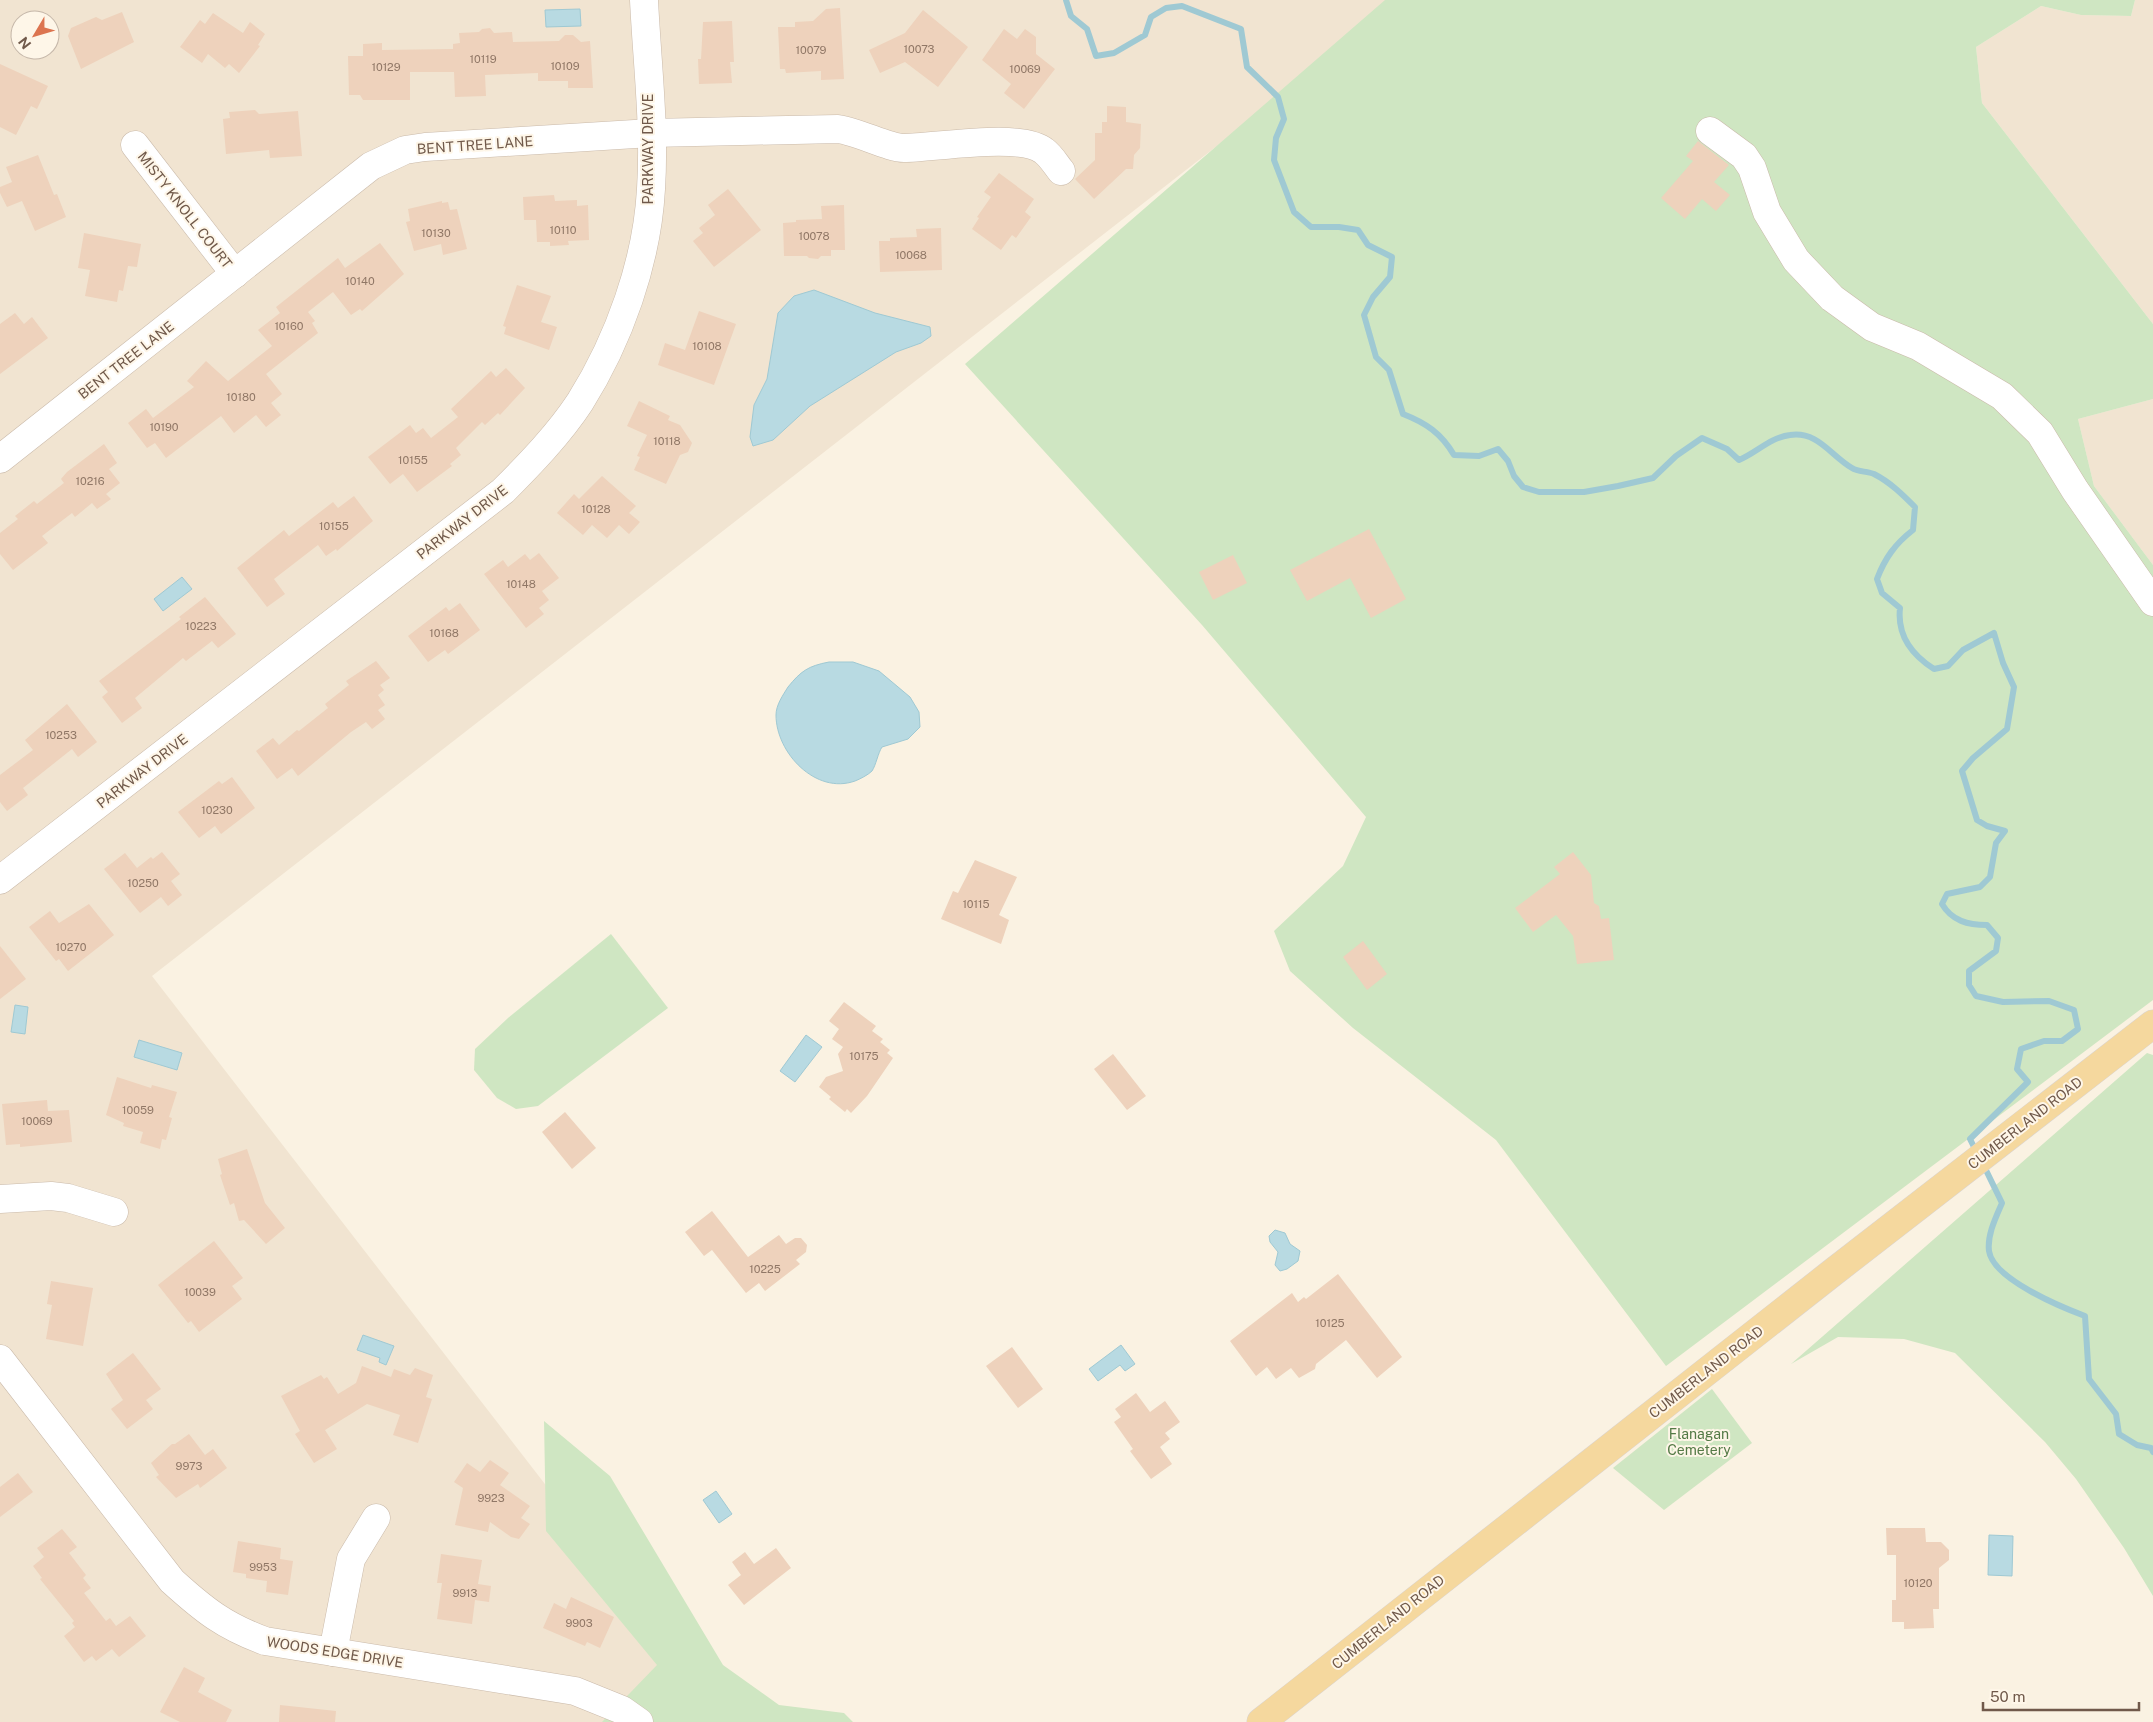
<svg xmlns="http://www.w3.org/2000/svg" width="2153" height="1722" viewBox="0 0 2153 1722" font-family="'Public Sans',sans-serif">
	<rect width="100%" height="100%" fill="#faf2e2"/>
	<g fill="#f1e4d1" fill-rule="evenodd">
		<path d="M 0,0 L 1404,0 L 152,976 L 729,1722 L 0,1722 ZM 20,20 L 50,20 L 50,50 L 20,50 Z"/>
		<path d="M 2135,0 L 2153,0 L 2153,324 L 1982,103 L 1976,47 L 2041,6 L 2081,15 L 2131,16 Z"/>
		<path d="M 2153,399 L 2153,565 L 2094,486 L 2078,419 Z"/>
	</g>
	<g fill="#cfe6c2">
		<path d="M 1385,0 L 2135,0 L 2131,16 L 2081,15 L 2041,6 L 1976,47 L 1982,103 L 2153,324 L 2153,399 L 2078,419 L 2094,486 L 2153,565 L 2153,1000 L 1666,1366 L 1496,1140 L 1353,1028 L 1290,971 L 1274,931 L 1343,866 L 1366,817 L 1202,625 L 965,364 Z"/>
		<path d="M 611,934 L 668,1008 L 538,1106 L 516,1109 L 497,1098 L 474,1070 L 475,1049 L 508,1018 Z"/>
		<path d="M 2147,1053 L 2153,1055 L 2153,1596 L 2124,1548 L 2076,1479 L 2045,1442 L 1955,1353 L 1904,1339 L 1838,1337 L 1791,1364 Z"/>
		<path d="M 1712,1389 L 1752,1443 L 1664,1510 L 1613,1468 Z"/>
		<path d="M 544,1421 L 610,1476 L 723,1665 L 779,1705 L 844,1713 L 853,1722 L 602,1722 L 657,1665 L 546,1531 Z"/>
	</g>
	<g fill="#b8dae2" stroke="#9fc9d3">
		<path d="M 580,9 L 581,26 L 546,27 L 545,10 Z"/>
		<path d="M 814,290 L 875,313 L 930,327 L 931,336 L 921,343 L 896,352 L 810,406 L 773,440 L 753,446 L 750,437 L 754,405 L 767,379 L 778,313 L 794,296 Z"/>
		<path d="M 182,577 L 192,589 L 163,611 L 154,599 Z"/>
		<path d="M 829,662 L 853,662 L 879,671 L 910,697 L 919,712 L 920,727 L 908,739 L 882,747 C 878,753 876,765 872,771 C 868,775 860,779 855,781 C 816,795 776,753 776,715 C 776,705 783,695 788,687 C 801,671 808,666 829,662 Z"/>
		<path d="M 15,1005 L 28,1007 L 25,1034 L 11,1032 Z"/>
		<path d="M 806,1035 L 822,1047 L 795,1082 L 780,1071 Z"/>
		<path d="M 139,1040 L 182,1053 L 177,1070 L 134,1057 Z"/>
		<path d="M 1275,1230 L 1285,1233 L 1290,1244 L 1300,1251 L 1298,1261 L 1287,1269 L 1280,1271 L 1275,1265 L 1278,1252 L 1270,1242 L 1269,1236 Z"/>
		<path d="M 363,1335 L 394,1346 L 386,1365 L 379,1362 L 380,1358 L 357,1350 Z"/>
		<path d="M 1121,1345 L 1135,1364 L 1125,1371 L 1120,1365 L 1098,1381 L 1089,1369 Z"/>
		<path d="M 716,1491 L 732,1514 L 719,1523 L 703,1500 Z"/>
		<path d="M 1989,1535 L 2013,1536 L 2012,1576 L 1988,1575 Z"/>
	</g>
	<g fill="none" stroke-linecap="round" stroke-linejoin="round">
		<g stroke="#9fc9d3" stroke-width="6">
			<path d="M 1066,0 L 1071,16 L 1087,29 L 1096,56 L 1114,53 L 1145,35 L 1151,17 L 1166,8 L 1182,6 L 1241,29 L 1247,67 L 1278,97 L 1284,119 L 1276,138 L 1274,160 L 1294,212 L 1311,227 L 1339,227 L 1358,230 L 1368,245 L 1392,257 L 1390,277 L 1373,297 L 1364,315 L 1376,357 L 1389,370 L 1403,414 C 1426,423 1441,433 1454,455 L 1479,456 L 1498,449 L 1508,461 L 1514,476 L 1523,487 L 1539,492 L 1584,492 L 1618,486 L 1653,478 L 1676,456 L 1702,438 L 1727,449 L 1739,460 C 1756,453 1771,437 1790,435 C 1818,431 1830,455 1852,468 C 1858,472 1867,471 1874,474 C 1890,482 1903,495 1915,507 L 1913,530 C 1895,544 1885,558 1877,579 L 1882,593 L 1900,608 C 1897,635 1912,655 1934,669 L 1948,666 L 1963,650 L 1994,633 L 2003,663 L 2014,687 L 2007,729 L 1973,758 L 1962,771 L 1977,820 L 1987,826 L 2005,831 L 1996,843 L 1990,877 L 1980,887 L 1947,894 L 1942,904 C 1952,921 1968,925 1987,925 L 1998,938 L 1996,951 L 1969,971 L 1969,985 L 1976,996 L 2003,1002 L 2049,1001 L 2074,1010 L 2078,1029 L 2062,1041 L 2044,1041 L 2021,1049 L 2017,1069 L 2028,1082 L 1970,1139 L 1977,1153"/>
			<path d="M 1983,1164 L 2002,1203 C 1996,1217 1987,1235 1989,1251 C 1993,1279 2061,1307 2085,1316 L 2089,1379 L 2116,1414 L 2119,1434 L 2137,1445 L 2151,1448 L 2153,1452"/>
		</g>
	</g>
	<g fill="#eed2bc">
		<path d="M 840,8 L 844,79 L 821,80 L 821,71 L 786,73 L 785,69 L 780,69 L 778,27 L 795,27 L 795,22 L 813,21 L 826,9 Z"/>
		<path d="M 923,10 L 968,47 L 938,87 L 905,62 L 880,73 L 869,50 L 905,33 Z"/>
		<path d="M 122,12 L 134,42 L 81,69 L 68,36 L 71,28 L 96,17 L 102,20 Z"/>
		<path d="M 213,13 L 243,33 L 250,22 L 265,34 L 258,45 L 260,46 L 239,73 L 229,64 L 225,68 L 208,54 L 202,63 L 180,47 L 200,20 L 205,24 Z"/>
		<path d="M 732,21 L 734,62 L 730,62 L 732,83 L 699,84 L 698,59 L 701,59 L 703,22 Z"/>
		<path d="M 490,28 L 494,33 L 512,32 L 513,42 L 559,41 L 565,35 L 573,35 L 581,42 L 590,41 L 593,88 L 568,88 L 568,81 L 538,81 L 538,73 L 485,75 L 486,96 L 455,97 L 454,72 L 410,72 L 410,100 L 363,100 L 360,95 L 349,95 L 348,56 L 363,56 L 363,44 L 382,43 L 382,50 L 453,49 L 453,44 L 460,43 L 459,33 L 479,32 L 482,29 Z"/>
		<path d="M 1004,29 L 1017,39 L 1025,29 L 1036,37 L 1036,54 L 1055,69 L 1024,109 L 1004,93 L 1011,84 L 982,60 Z"/>
		<path d="M 0,64 L 48,86 L 37,109 L 31,106 L 16,135 L 0,127 Z"/>
		<path d="M 1107,106 L 1126,107 L 1126,122 L 1141,124 L 1140,148 L 1134,155 L 1133,169 L 1126,169 L 1094,199 L 1075,179 L 1095,160 L 1095,133 L 1102,133 L 1102,122 L 1107,122 Z"/>
		<path d="M 255,110 L 259,114 L 298,111 L 302,156 L 270,158 L 269,150 L 226,154 L 223,119 L 230,118 L 229,112 Z"/>
		<path d="M 1698,141 L 1729,165 L 1714,182 L 1730,195 L 1716,211 L 1702,199 L 1685,219 L 1661,198 L 1693,161 L 1686,156 Z"/>
		<path d="M 38,155 L 54,195 L 57,194 L 66,217 L 35,231 L 22,201 L 7,207 L 0,193 L 0,187 L 12,182 L 6,167 Z"/>
		<path d="M 999,173 L 1034,199 L 1025,212 L 1031,217 L 1016,238 L 1012,235 L 1001,250 L 972,229 L 979,218 L 977,217 L 991,197 L 984,192 Z"/>
		<path d="M 728,189 L 761,230 L 714,267 L 693,241 L 703,233 L 699,228 L 715,215 L 708,205 Z"/>
		<path d="M 554,195 L 555,201 L 577,200 L 577,206 L 588,205 L 589,240 L 568,241 L 569,245 L 550,246 L 550,242 L 537,242 L 536,220 L 524,220 L 523,197 Z"/>
		<path d="M 442,201 L 442,203 L 448,202 L 450,210 L 457,209 L 467,249 L 443,255 L 441,244 L 414,251 L 406,222 L 410,221 L 408,209 Z"/>
		<path d="M 844,205 L 845,250 L 831,250 L 831,256 L 821,256 L 818,259 L 809,258 L 807,256 L 784,256 L 783,223 L 796,222 L 796,220 L 822,219 L 821,206 Z"/>
		<path d="M 941,228 L 942,270 L 880,272 L 879,241 L 890,241 L 890,238 L 917,237 L 916,229 Z"/>
		<path d="M 84,233 L 141,244 L 137,267 L 128,266 L 123,291 L 119,290 L 117,302 L 85,296 L 90,270 L 78,268 Z"/>
		<path d="M 380,243 L 404,274 L 362,311 L 360,309 L 351,315 L 333,292 L 308,312 L 315,321 L 312,323 L 318,333 L 266,374 L 282,394 L 271,403 L 281,415 L 266,427 L 256,415 L 234,433 L 221,416 L 166,458 L 155,443 L 147,448 L 128,423 L 146,409 L 153,418 L 194,387 L 187,381 L 206,361 L 228,381 L 272,346 L 258,330 L 280,313 L 276,307 L 338,258 L 345,268 Z"/>
		<path d="M 517,285 L 551,296 L 541,322 L 557,327 L 549,350 L 504,334 L 506,327 L 503,326 Z"/>
		<path d="M 699,311 L 736,324 L 714,385 L 658,365 L 665,343 L 685,350 Z"/>
		<path d="M 15,313 L 24,324 L 32,317 L 48,338 L 0,374 L 0,324 Z"/>
		<path d="M 506,368 L 525,388 L 500,415 L 498,413 L 485,425 L 482,422 L 456,448 L 461,455 L 450,464 L 452,466 L 417,492 L 403,474 L 390,484 L 368,457 L 410,425 L 416,433 L 423,428 L 431,438 L 458,417 L 451,409 L 491,371 L 496,377 Z"/>
		<path d="M 639,401 L 670,416 L 668,420 L 680,425 L 692,443 L 688,452 L 680,455 L 666,484 L 634,470 L 640,457 L 637,456 L 647,435 L 627,426 Z"/>
		<path d="M 104,444 L 117,463 L 109,469 L 120,483 L 106,494 L 111,499 L 97,509 L 92,503 L 75,517 L 72,513 L 42,536 L 48,543 L 13,570 L 0,554 L 0,533 L 18,519 L 15,516 L 34,501 L 37,504 L 64,483 L 61,479 L 67,472 Z"/>
		<path d="M 602,476 L 636,506 L 629,513 L 640,522 L 629,534 L 619,525 L 607,538 L 592,525 L 583,535 L 557,513 L 574,494 L 579,499 Z"/>
		<path d="M 354,496 L 373,521 L 337,551 L 336,549 L 326,556 L 318,545 L 274,579 L 285,594 L 267,607 L 237,568 L 284,530 L 289,536 L 333,502 L 338,508 Z"/>
		<path d="M 1369,529 L 1406,599 L 1371,618 L 1350,578 L 1307,601 L 1290,570 Z"/>
		<path d="M 539,553 L 559,578 L 542,591 L 549,600 L 539,608 L 544,614 L 526,628 L 484,574 L 503,560 L 508,567 L 525,554 L 530,560 Z"/>
		<path d="M 1233,555 L 1247,583 L 1213,600 L 1199,572 Z"/>
		<path d="M 205,597 L 236,634 L 218,648 L 212,641 L 186,661 L 183,658 L 135,698 L 142,708 L 122,723 L 102,697 L 108,692 L 99,681 L 181,619 L 179,617 Z"/>
		<path d="M 460,603 L 480,630 L 448,654 L 445,650 L 428,662 L 408,636 L 446,607 L 449,611 Z"/>
		<path d="M 376,661 L 390,678 L 380,685 L 384,690 L 378,695 L 385,705 L 378,710 L 385,719 L 372,729 L 366,722 L 351,732 L 298,776 L 292,768 L 277,779 L 256,751 L 273,738 L 279,745 L 297,730 L 299,731 L 328,708 L 325,704 L 349,685 L 346,681 Z"/>
		<path d="M 67,704 L 97,742 L 78,757 L 72,749 L 23,788 L 28,795 L 7,811 L 0,802 L 0,775 L 33,750 L 25,740 Z"/>
		<path d="M 232,777 L 255,808 L 221,834 L 215,826 L 199,838 L 178,812 L 219,781 L 222,784 Z"/>
		<path d="M 162,852 L 180,874 L 171,881 L 182,895 L 168,906 L 161,897 L 140,913 L 104,869 L 125,853 L 137,868 L 151,857 L 153,859 Z"/>
		<path d="M 1573,852 L 1591,875 L 1594,903 L 1599,906 L 1601,919 L 1609,918 L 1614,960 L 1577,964 L 1573,936 L 1556,915 L 1533,932 L 1515,908 L 1560,874 L 1554,867 Z"/>
		<path d="M 975,860 L 1017,877 L 999,915 L 1009,920 L 1001,944 L 941,919 L 953,891 L 958,893 Z"/>
		<path d="M 89,904 L 114,935 L 68,971 L 59,959 L 56,961 L 29,927 L 50,911 L 59,923 Z"/>
		<path d="M 1363,941 L 1387,974 L 1367,990 L 1343,957 Z"/>
		<path d="M 0,946 L 26,979 L 0,999 Z"/>
		<path d="M 844,1002 L 876,1026 L 872,1031 L 883,1039 L 880,1042 L 890,1050 L 887,1053 L 893,1058 L 867,1096 L 851,1113 L 847,1109 L 845,1112 L 829,1099 L 831,1097 L 819,1087 L 826,1077 L 843,1071 L 838,1054 L 843,1047 L 832,1039 L 839,1029 L 829,1021 Z"/>
		<path d="M 1113,1054 L 1146,1096 L 1127,1110 L 1094,1069 Z"/>
		<path d="M 117,1077 L 151,1088 L 152,1085 L 177,1092 L 169,1117 L 172,1118 L 166,1140 L 162,1139 L 160,1149 L 140,1143 L 143,1132 L 123,1126 L 124,1123 L 106,1115 Z"/>
		<path d="M 47,1100 L 48,1111 L 69,1110 L 72,1142 L 20,1147 L 20,1144 L 6,1145 L 2,1104 Z"/>
		<path d="M 565,1112 L 596,1148 L 572,1169 L 542,1132 Z"/>
		<path d="M 247,1149 L 265,1203 L 285,1228 L 266,1244 L 244,1220 L 239,1221 L 234,1203 L 230,1205 L 220,1175 L 222,1174 L 218,1159 Z"/>
		<path d="M 712,1211 L 748,1257 L 779,1235 L 786,1244 L 795,1238 L 801,1238 L 807,1245 L 806,1252 L 796,1260 L 800,1264 L 765,1291 L 759,1283 L 746,1293 L 712,1250 L 704,1256 L 685,1232 Z"/>
		<path d="M 214,1241 L 243,1278 L 232,1286 L 242,1299 L 199,1332 L 191,1321 L 188,1323 L 158,1285 Z"/>
		<path d="M 1338,1274 L 1402,1357 L 1377,1378 L 1346,1340 L 1316,1364 L 1315,1369 L 1299,1378 L 1291,1368 L 1276,1379 L 1267,1367 L 1256,1376 L 1230,1341 L 1292,1293 L 1298,1302 L 1304,1297 L 1306,1299 Z"/>
		<path d="M 51,1281 L 93,1288 L 83,1346 L 46,1339 L 52,1305 L 47,1304 Z"/>
		<path d="M 1012,1347 L 1043,1389 L 1018,1408 L 986,1366 Z"/>
		<path d="M 133,1353 L 161,1389 L 146,1400 L 153,1409 L 127,1429 L 111,1409 L 123,1400 L 106,1374 Z"/>
		<path d="M 362,1366 L 391,1377 L 394,1369 L 410,1375 L 415,1368 L 433,1375 L 426,1397 L 432,1399 L 418,1443 L 393,1435 L 400,1415 L 367,1404 L 325,1430 L 337,1449 L 314,1463 L 295,1434 L 300,1431 L 281,1396 L 321,1375 L 324,1379 L 327,1377 L 338,1394 L 356,1383 Z"/>
		<path d="M 1136,1393 L 1150,1412 L 1165,1401 L 1180,1422 L 1165,1433 L 1170,1439 L 1160,1447 L 1172,1464 L 1151,1479 L 1130,1451 L 1133,1449 L 1114,1422 L 1121,1417 L 1115,1409 Z"/>
		<path d="M 189,1434 L 205,1455 L 213,1449 L 227,1468 L 200,1488 L 198,1484 L 176,1498 L 156,1477 L 159,1475 L 151,1463 L 172,1444 L 175,1444 Z"/>
		<path d="M 490,1460 L 509,1473 L 500,1485 L 530,1506 L 521,1518 L 530,1524 L 519,1539 L 511,1537 L 490,1522 L 488,1532 L 455,1525 L 463,1488 L 454,1482 L 467,1463 L 480,1472 Z"/>
		<path d="M 18,1473 L 33,1492 L 0,1517 L 0,1487 Z"/>
		<path d="M 1886,1528 L 1925,1528 L 1926,1542 L 1941,1542 L 1949,1550 L 1949,1560 L 1939,1568 L 1939,1609 L 1933,1609 L 1934,1628 L 1904,1629 L 1904,1622 L 1892,1622 L 1892,1600 L 1896,1600 L 1896,1555 L 1887,1555 Z"/>
		<path d="M 62,1529 L 77,1547 L 69,1553 L 86,1575 L 83,1578 L 91,1588 L 84,1593 L 106,1621 L 110,1618 L 116,1626 L 130,1616 L 146,1636 L 119,1657 L 112,1649 L 96,1661 L 92,1656 L 84,1662 L 64,1636 L 75,1627 L 72,1623 L 74,1621 L 40,1579 L 42,1578 L 33,1566 L 44,1557 L 37,1548 Z"/>
		<path d="M 238,1541 L 281,1548 L 280,1559 L 293,1561 L 288,1595 L 266,1592 L 267,1581 L 246,1578 L 246,1574 L 233,1572 Z"/>
		<path d="M 776,1548 L 791,1568 L 744,1605 L 728,1585 L 741,1575 L 732,1562 L 745,1552 L 754,1564 Z"/>
		<path d="M 441,1554 L 482,1560 L 478,1584 L 491,1586 L 489,1602 L 475,1600 L 472,1624 L 437,1619 L 442,1583 L 437,1583 Z"/>
		<path d="M 571,1597 L 614,1617 L 600,1648 L 587,1642 L 585,1646 L 543,1628 L 554,1603 L 566,1609 Z"/>
		<path d="M 184,1667 L 205,1678 L 198,1692 L 232,1710 L 226,1722 L 180,1722 L 160,1712 Z"/>
		<path d="M 280,1705 L 336,1711 L 335,1722 L 279,1722 Z"/>
	</g>
	<g fill="none" stroke-linecap="round" stroke-linejoin="round">
		<g stroke="#cabaaa" stroke-width="29">
			<g id="minor">
				<path d="M 1710,131 L 1744,156 L 1752,168 L 1767,212 L 1796,260 L 1832,298 L 1872,327 L 1918,346 L 2002,396 L 2040,433 L 2075,490 L 2153,602"/>
				<path d="M 135,145 L 235,274"/>
				<path d="M 0,459 L 371,166 L 405,150 L 425,147 L 651,133 L 838,129 C 859,132 889,148 904,148 C 934,148 1021,132 1044,151 C 1051,156 1056,165 1061,171"/>
				<path d="M 0,880 L 503,491 C 530,464 559,434 580,402 C 619,340 647,262 651,189 C 655,126 647,62 644,0"/>
				<path d="M 0,1199 L 51,1196 L 68,1198 L 114,1212"/>
				<path d="M 0,1359 L 172,1581 C 204,1610 224,1626 265,1641 L 575,1691 L 622,1710 L 639,1722"/>
				<path d="M 333,1652 L 351,1559 L 376,1518"/>
			</g>
		</g>
		<g stroke="#dad4d0" stroke-width="29">
			<path id="major" d="M 1261,1722 L 1832,1273 L 2153,1024"/>
		</g>
		<use href="#minor" stroke="#fff" stroke-width="28"/>
		<use href="#major" stroke="#f5d89e" stroke-width="28"/>
	</g>
	<g text-anchor="middle" stroke-width="4" stroke-linejoin="round" paint-order="stroke">
		<g font-size="11" fill="#907766">
			<text x="919" y="53">10073</text>
			<text x="811" y="54">10079</text>
			<text x="483" y="63">10119</text>
			<text x="565" y="70">10109</text>
			<text x="386" y="71">10129</text>
			<text x="1025" y="73">10069</text>
			<text x="563" y="234">10110</text>
			<text x="436" y="237">10130</text>
			<text x="814" y="240">10078</text>
			<text x="911" y="259">10068</text>
			<text x="360" y="285">10140</text>
			<text x="289" y="330">10160</text>
			<text x="707" y="350">10108</text>
			<text x="241" y="401">10180</text>
			<text x="164" y="431">10190</text>
			<text x="667" y="445">10118</text>
			<text x="413" y="464">10155</text>
			<text x="90" y="485">10216</text>
			<text x="596" y="513">10128</text>
			<text x="334" y="530">10155</text>
			<text x="521" y="588">10148</text>
			<text x="201" y="630">10223</text>
			<text x="444" y="637">10168</text>
			<text x="61" y="739">10253</text>
			<text x="217" y="814">10230</text>
			<text x="143" y="887">10250</text>
			<text x="976" y="908">10115</text>
			<text x="71" y="951">10270</text>
			<text x="864" y="1060">10175</text>
			<text x="138" y="1114">10059</text>
			<text x="37" y="1125">10069</text>
			<text x="765" y="1273">10225</text>
			<text x="200" y="1296">10039</text>
			<text x="1330" y="1327">10125</text>
			<text x="189" y="1470">9973</text>
			<text x="491" y="1502">9923</text>
			<text x="263" y="1571">9953</text>
			<text x="1918" y="1587">10120</text>
			<text x="465" y="1597">9913</text>
			<text x="579" y="1627">9903</text>
		</g>
		<g font-size="14" fill="#70594a" stroke="#fef6e8">
			<text transform="translate(475 145) rotate(-4)" y="5">BENT TREE LANE</text>
			<text transform="translate(648 149) rotate(-90)" y="5">PARKWAY DRIVE</text>
			<text transform="translate(185 210) rotate(52)" y="5">MISTY KNOLL COURT</text>
			<text transform="translate(126 360) rotate(-38)" y="5">BENT TREE LANE</text>
			<text transform="translate(462 522) rotate(-38)" y="5">PARKWAY DRIVE</text>
			<text transform="translate(142 771) rotate(-38)" y="5">PARKWAY DRIVE</text>
			<text transform="translate(2025 1123) rotate(-38)" y="5">CUMBERLAND ROAD</text>
			<text transform="translate(1706 1372) rotate(-38)" y="5">CUMBERLAND ROAD</text>
			<text transform="translate(1388 1622) rotate(-39)" y="5">CUMBERLAND ROAD</text>
			<text transform="translate(335 1652) rotate(9)" y="5">WOODS EDGE DRIVE</text>
		</g>
		<g font-size="14" fill="#547a46" stroke="#fef6e8">
			<text x="1699" y="1439">Flanagan<tspan x="1699" dy="16">Cemetery</tspan></text>
		</g>
	</g>
	<g transform="translate(35 35) rotate(232)"><circle r="24" fill="#fef6e8" stroke="#c5b7a9"/>
	<path d="M0-4L9 19L0 12L-9 19Z" fill="#dc744f"/>
	<text y="-8" font-size="14" font-weight="bold" text-anchor="middle" fill="#70594a">N</text>
	</g>
	<path d="M1983 1702v8h156v-8" fill="none" stroke="#70594a" stroke-width="2.5"/>
	<text x="1990" y="1702" font-size="15" fill="#70594a" stroke="#fef6e8" stroke-width="4" paint-order="stroke">50 m</text>
</svg>
